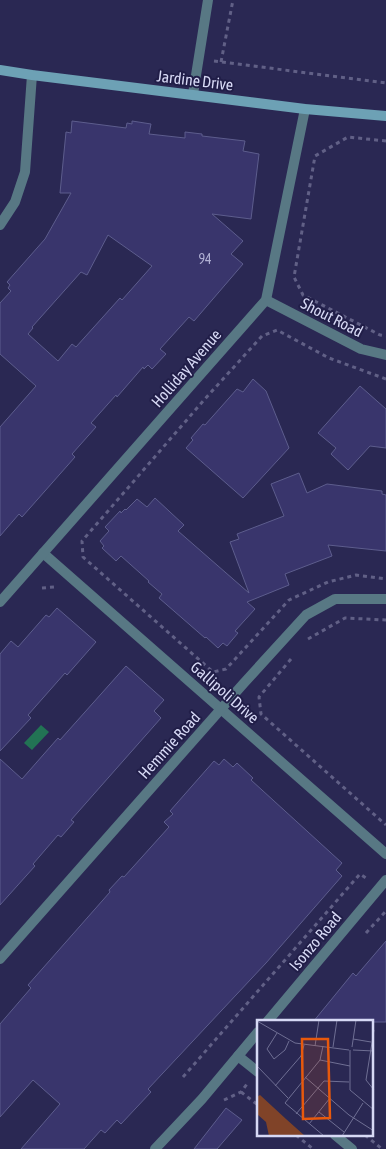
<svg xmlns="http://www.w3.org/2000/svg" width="386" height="1149" viewBox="0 0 386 1149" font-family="'Asap Condensed',sans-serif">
	<rect width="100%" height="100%" fill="#2a2853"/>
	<path fill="#227354" d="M 41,725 L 49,732 L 32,750 L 24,743 Z"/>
	<g fill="#39356c" stroke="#5d5d8d" fill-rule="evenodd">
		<path d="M 72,121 L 126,128 L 127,123 L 132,124 L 132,121 L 151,124 L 149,134 L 185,138 L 185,132 L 202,134 L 202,136 L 245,141 L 243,151 L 259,154 L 251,219 L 212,214 L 243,241 L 231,254 L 243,264 L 194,321 L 189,317 L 160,349 L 166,354 L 152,369 L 148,365 L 144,369 L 143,367 L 117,397 L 116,395 L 91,423 L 96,427 L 72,454 L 75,457 L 22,517 L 19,514 L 0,536 L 0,427 L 36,386 L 0,354 L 0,303 L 11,291 L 8,288 L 10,285 L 7,282 L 45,239 L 71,193 L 60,193 L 66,132 L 71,133 ZM 108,235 L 152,266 L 122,300 L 120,298 L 76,347 L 72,344 L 58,361 L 28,334 L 33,328 L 32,327 L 81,272 L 87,275 Z"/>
		<path d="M 253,379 L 266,391 L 289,448 L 243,498 L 186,448 L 193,440 L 191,438 L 203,424 L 205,425 L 237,389 L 243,392 Z"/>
		<path d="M 360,386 L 386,409 L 386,448 L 370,446 L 348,470 L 331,454 L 336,448 L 318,433 Z"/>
		<path d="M 299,473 L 307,493 L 327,484 L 382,491 L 382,494 L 386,495 L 386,551 L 328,545 L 332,556 L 285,574 L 289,585 L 247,602 L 255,609 L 235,631 L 238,633 L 227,646 L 223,643 L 218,648 L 206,637 L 205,638 L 159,598 L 162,594 L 148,582 L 149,581 L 121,556 L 116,561 L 102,548 L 104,546 L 100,541 L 109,531 L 105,527 L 120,511 L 121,513 L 125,509 L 126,510 L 137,499 L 147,507 L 155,498 L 184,525 L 178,531 L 249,593 L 230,542 L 239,539 L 237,534 L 284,516 L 271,484 Z"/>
		<path d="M 57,608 L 96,642 L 67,675 L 65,673 L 28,715 L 31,718 L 0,751 L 0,654 L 11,641 L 18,647 L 46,615 L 49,617 Z"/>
		<path d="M 126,666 L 164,700 L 154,711 L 161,718 L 71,820 L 74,822 L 61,837 L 58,835 L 33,864 L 35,866 L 0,905 L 0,759 L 22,779 L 58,738 L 60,740 Z"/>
		<path d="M 224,759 L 233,767 L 237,763 L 253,778 L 251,780 L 342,863 L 336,870 L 342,876 L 266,963 L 148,1089 L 151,1092 L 121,1124 L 117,1120 L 105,1133 L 101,1130 L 84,1149 L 21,1149 L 60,1104 L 33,1080 L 0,1117 L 0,1024 L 31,988 L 28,985 L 110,892 L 109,890 L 122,876 L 124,877 L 169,827 L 164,822 L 173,814 L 170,811 L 214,761 L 219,765 Z"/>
		<path d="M 386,941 L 386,1022 L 313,1022 L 353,973 L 356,976 Z"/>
		<path d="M 226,1108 L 242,1120 L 217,1149 L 194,1149 Z"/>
	</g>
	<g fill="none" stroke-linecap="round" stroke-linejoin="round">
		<g stroke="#616086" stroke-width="3" stroke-dasharray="4 4" stroke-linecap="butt">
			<path d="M 214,61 L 386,83"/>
			<path d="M 221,62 L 233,0"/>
			<path d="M 386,141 L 348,137 L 315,156 L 294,277 L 303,295 L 380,335 L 386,336"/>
			<path d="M 386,379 L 329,358 L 277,330 L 262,336 L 204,400 L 82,541 L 83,557 L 213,672 L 226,669 L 289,600 L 328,582 L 356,575 L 386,579"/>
			<path d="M 42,588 L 54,587"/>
			<path d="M 308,639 L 345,618 L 386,620"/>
			<path d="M 291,659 L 259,697 L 261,714 L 386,825"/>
			<path d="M 366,933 L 386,911"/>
			<path d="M 183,1077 L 360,874 L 366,878"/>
			<path d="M 241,1092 L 258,1105"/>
			<path d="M 224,1100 L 241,1092 L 247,1084"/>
			<path d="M 296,1135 L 313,1149"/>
			<path d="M 365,1135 L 382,1149"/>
		</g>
		<g stroke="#587884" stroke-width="10">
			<path d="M 193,94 L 208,0"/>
			<path d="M 0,225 L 15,202 L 25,172 L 32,75"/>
			<path d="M 266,300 L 361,349 L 386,355"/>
			<path d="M 43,553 L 386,854"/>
			<path d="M 0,602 L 266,300 L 305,109"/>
			<path d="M 0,959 L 244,683 L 306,615 L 335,599 L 386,599"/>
			<path d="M 267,1022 L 386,880"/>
			<path d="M 238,1056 L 258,1072"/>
			<path d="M 335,1135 L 352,1149"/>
			<path d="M 155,1149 L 202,1099 L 258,1032"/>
		</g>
		<path stroke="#6da1b5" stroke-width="10" d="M 0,70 L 32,75 L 305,109 L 386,116"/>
	</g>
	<g text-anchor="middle" stroke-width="4" stroke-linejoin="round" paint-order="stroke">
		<g font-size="14" fill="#b0b0d3">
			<text x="205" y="264">94</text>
		</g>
		<g font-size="16" fill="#d7d9f5" stroke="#211e48">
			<text transform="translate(195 80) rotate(7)" y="6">Jardine Drive</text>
			<text transform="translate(332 317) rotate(27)" y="6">Shout Road</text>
			<text transform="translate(186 368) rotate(-49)" y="6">Holliday Avenue</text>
			<text transform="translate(225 692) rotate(41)" y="6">Gallipoli Drive</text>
			<text transform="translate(169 745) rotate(-48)" y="6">Hemmie Road</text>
			<text transform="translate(315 941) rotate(-50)" y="6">Isonzo Road</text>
		</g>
	</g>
	<g transform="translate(257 1020)">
		<rect width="116" height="116" fill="#2a2853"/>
		<path d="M 3,75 L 29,99 L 48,116 L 12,116 L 9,102 L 0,94 L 0,77 Z" fill="#804328"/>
		<path fill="none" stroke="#6f6f94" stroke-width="1" d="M 0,1 L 38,23 L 92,30M 117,10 L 109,60 L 117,70M 20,13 L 10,29 L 17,39 L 28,30 L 32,21M 96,19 L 114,22M 58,26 L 62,0M 66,26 L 63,40 L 28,83 L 67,116M 76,27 L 80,0M 95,27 L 99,0M 93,30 L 93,70 L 117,90M 96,30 L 117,31M 63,40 L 93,46M 0,46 L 31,78M 48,57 L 92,95 L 117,111M 18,66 L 44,36 L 47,25M 62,92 L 87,112M 39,94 L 67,61 L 92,62M 52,104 L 73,78M 85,116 L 106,83"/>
		<path fill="#e8590c" fill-opacity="0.15" stroke="#e8590c" stroke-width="2.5" d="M 45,19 L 71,19 L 73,98 L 46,99 Z"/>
		<rect width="116" height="116" fill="none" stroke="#d7d9f5" stroke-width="2.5"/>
	</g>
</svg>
